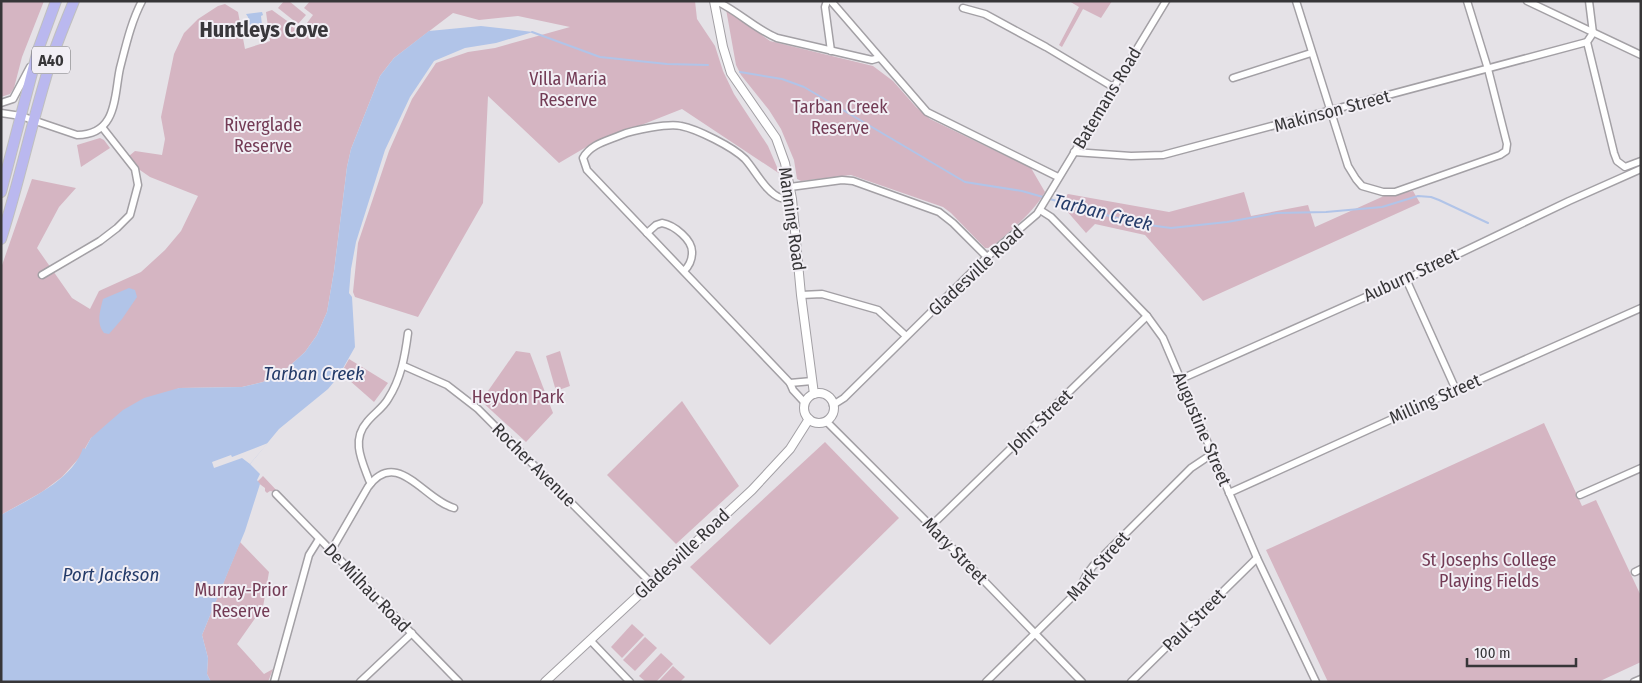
<svg xmlns="http://www.w3.org/2000/svg" width="1642" height="683" viewBox="0 0 1642 683" font-family="'Fira Sans Condensed',sans-serif">
	<rect width="100%" height="100%" fill="#e5e2e7"/>
	<g fill="#d5b5c2">
		<path d="M 1,1 L 44,1 L 22,57 L 14,88 L 10,94 L 1,97 Z"/>
		<path d="M 284,1 L 289,1 L 306,15 L 298,24 L 278,8 Z"/>
		<path d="M 310,1 L 695,1 L 697,19 L 715,46 L 723,71 L 734,94 L 768,146 L 780,174 L 682,109 L 588,146 L 559,163 L 488,96 L 483,203 L 418,317 L 355,297 L 353,292 L 358,243 L 389,151 L 412,99 L 436,63 L 468,52 L 495,48 L 570,27 L 518,16 L 479,20 L 453,13 L 394,58 L 380,76 L 351,149 L 347,167 L 334,271 L 327,312 L 317,335 L 305,352 L 283,372 L 263,382 L 242,387 L 179,388 L 91,438 L 80,457 L 62,477 L 42,492 L 1,515 L 1,268 L 32,179 L 76,188 L 59,207 L 37,248 L 72,298 L 90,309 L 99,291 L 141,272 L 165,250 L 181,231 L 198,196 L 150,177 L 137,168 L 129,156 L 135,151 L 162,155 L 165,139 L 161,117 L 174,54 L 184,33 L 198,19 L 218,6 L 225,4 L 238,12 L 245,49 L 270,41 L 266,12 L 272,10 L 301,31 L 313,15 L 304,8 Z"/>
		<path d="M 1069,1 L 1112,1 L 1101,18 L 1083,9 L 1062,47 L 1059,45 L 1079,7 Z"/>
		<path d="M 726,9 L 770,41 L 873,66 L 893,81 L 916,107 L 930,119 L 1031,168 L 1045,192 C 1033,213 1012,229 994,245 L 991,248 L 985,248 L 951,213 L 943,207 L 851,175 L 801,181 L 797,179 L 794,160 L 781,129 L 769,110 L 741,75 L 736,65 Z"/>
		<path d="M 100,138 L 104,140 L 110,148 L 81,167 L 77,145 Z"/>
		<path d="M 1413,191 L 1420,203 L 1203,301 L 1145,235 L 1095,224 L 1086,233 L 1059,202 L 1068,194 L 1169,212 L 1244,192 L 1251,216 L 1308,205 L 1315,227 L 1384,196 Z"/>
		<path d="M 516,351 L 530,353 L 553,413 L 526,442 L 481,401 Z"/>
		<path d="M 560,351 L 570,386 L 556,391 L 546,356 Z"/>
		<path d="M 349,359 L 388,383 L 374,402 L 341,373 Z"/>
		<path d="M 682,401 L 739,486 L 676,544 L 607,475 Z"/>
		<path d="M 1544,423 L 1582,506 L 1596,500 L 1641,596 L 1641,662 L 1598,682 L 1328,682 L 1266,550 Z"/>
		<path d="M 825,442 L 899,518 L 770,645 L 690,567 Z"/>
		<path d="M 263,476 L 279,493 L 270,491 L 267,493 L 265,491 L 265,488 L 257,482 Z"/>
		<path d="M 240,542 L 269,572 L 263,607 L 237,644 L 264,674 L 273,669 L 268,682 L 211,682 L 207,674 L 208,658 L 202,635 Z"/>
		<path d="M 632,624 L 644,635 L 622,658 L 611,647 Z"/>
		<path d="M 645,637 L 657,648 L 635,671 L 623,660 Z"/>
		<path d="M 661,653 L 673,664 L 656,682 L 646,682 L 639,676 Z"/>
		<path d="M 673,666 L 685,677 L 680,682 L 658,682 Z"/>
	</g>
	<g fill="#b1c4e8">
		<path d="M 262,12 L 263,15 L 261,16 L 263,34 L 250,36 L 248,17 L 246,14 Z"/>
		<path d="M 481,26 L 533,32 L 496,43 L 465,48 L 434,61 L 410,97 L 385,150 L 356,242 L 351,269 L 349,293 L 352,297 L 355,347 L 338,377 L 328,389 L 279,429 L 250,464 L 260,474 L 257,480 L 260,484 L 245,531 L 202,635 L 208,658 L 207,674 L 211,682 L 1,682 L 1,515 C 29,499 73,480 83,448 L 85,449 L 91,438 L 109,422 L 123,410 L 144,398 L 179,388 L 242,387 L 263,382 L 283,372 L 305,352 L 317,335 L 327,312 L 334,271 L 347,167 L 351,149 L 380,76 L 394,58 L 429,31 Z"/>
		<path d="M 129,288 L 135,290 L 137,297 L 122,319 L 109,334 L 104,333 C 96,323 100,311 103,299 Z"/>
	</g>
	<path fill="#e5e2e7" d="M 268,443 L 250,464 L 242,458 L 214,468 L 212,462 L 231,455 L 232,457 Z"/>
	<g fill="none" stroke-linecap="round" stroke-linejoin="round">
		<g stroke="#b1c4e8" stroke-width="2">
			<path d="M 532,32 L 600,57 L 667,64 L 708,65"/>
			<path d="M 740,72 L 782,79 L 804,87 L 965,182 L 1022,191 L 1134,223 L 1171,228 L 1227,222 L 1277,213 L 1326,212 L 1382,207 L 1418,196 L 1431,197 L 1439,200 L 1488,223"/>
		</g>
		<g stroke="#a3a0a5" stroke-width="9">
			<g id="minor">
				<path d="M 716,1 C 738,11 755,29 777,38 L 872,60 L 879,58"/>
				<path d="M 827,1 L 825,7 L 831,51"/>
				<path d="M 831,1 L 927,112 L 1058,177"/>
				<path d="M 1296,1 L 1348,166 L 1356,179 L 1362,186 L 1383,192 L 1395,192 L 1500,155 L 1506,151 L 1507,144 L 1488,69 L 1467,1"/>
				<path d="M 1527,1 L 1641,55"/>
				<path d="M 1589,1 L 1593,33 L 1587,42 L 1614,153 L 1617,161 L 1625,167 L 1641,161"/>
				<path d="M 963,8 L 985,14 L 1046,47 L 1113,87"/>
				<path d="M 1233,78 L 1311,53"/>
				<path d="M 1,103 L 13,99 L 30,67"/>
				<path d="M 1,113 L 21,116 L 77,135 C 118,135 114,95 120,68 C 126,45 131,22 142,1"/>
				<path d="M 1074,152 L 1131,156 L 1163,155 L 1587,42"/>
				<path d="M 790,187 L 842,180 L 853,181 L 939,212 L 953,223 L 987,257"/>
				<path d="M 792,199 C 788,198 784,198 781,198 C 767,194 755,170 745,159 C 733,147 697,129 681,126 C 669,123 633,130 621,135 C 607,141 591,144 583,158 L 587,170 L 790,383 L 793,390 L 805,403"/>
				<path d="M 1040,210 L 1051,217 L 1147,316 L 1163,338 L 1257,558 L 1316,682"/>
				<path d="M 647,233 L 656,225 L 662,223 C 674,225 693,240 692,253 C 692,260 688,267 684,271"/>
				<path d="M 42,275 L 100,241 L 117,228 L 130,215 L 138,185 L 135,169 L 102,127"/>
				<path d="M 1406,279 L 1456,390"/>
				<path d="M 801,295 L 822,294 L 878,310 L 906,336"/>
				<path d="M 404,366 L 447,385 L 478,409 L 651,583"/>
				<path d="M 1181,379 L 1406,279 L 1569,201 L 1641,169"/>
				<path d="M 790,383 L 812,381"/>
				<path d="M 833,405 L 844,398 L 987,257 L 1037,214 L 1166,1"/>
				<path d="M 826,421 L 931,526 L 1082,682"/>
				<path d="M 371,483 L 369,480 C 362,461 351,440 367,422 C 373,414 383,408 388,399 C 401,379 405,356 408,333"/>
				<path d="M 1229,493 L 1456,390 L 1641,308"/>
				<path d="M 276,494 L 459,682"/>
				<path d="M 1580,495 L 1641,468"/>
				<path d="M 931,526 L 1147,316"/>
				<path d="M 331,551 L 368,487 C 397,447 424,500 454,508"/>
				<path d="M 1635,572 L 1641,569"/>
				<path d="M 590,640 L 630,682"/>
				<path d="M 274,682 L 309,555 L 319,539"/>
				<path d="M 360,682 L 412,633"/>
				<path d="M 986,682 L 1078,591 L 1087,574 L 1093,566 L 1191,468 L 1212,454"/>
				<path d="M 1131,682 L 1257,558"/>
				<path d="M 1634,682 L 1641,679"/>
			</g>
		</g>
		<g stroke="#a3a0a5" stroke-width="10">
			<g id="tertiary">
				<path d="M 714,1 L 723,47 L 731,73 L 776,138 L 785,163 L 792,199 L 801,295 L 814,394"/>
				<circle cx="819" cy="408" r="15"/>
				<path d="M 545,682 L 752,490 L 790,449 L 809,419"/>
			</g>
		</g>
		<g stroke="#bfbfbf" stroke-width="12">
			<g id="trunk">
				<path d="M 1,192 L 38,50 L 56,1"/>
				<path d="M 1,239 C 18,186 30,130 46,77 C 53,51 64,26 74,1"/>
			</g>
		</g>
		<use href="#minor" stroke="#fff" stroke-width="6"/>
		<use href="#tertiary" stroke="#fff" stroke-width="8"/>
		<use href="#trunk" stroke="#bab8ef" stroke-width="10"/>
	</g>
	<g text-anchor="middle" stroke-width="4" stroke-linejoin="round" paint-order="stroke">
		<rect fill="#f2eff5" stroke="#6f6e71" stroke-width="1" x="32" y="46.5" width="38" height="27" rx="4"/>
		<g font-size="16" font-weight="bold" fill="#373638">
			<text x="51" y="66">A40</text>
		</g>
		<g font-size="18" fill="#733b55" stroke="#f2eff5">
			<text x="568" y="85">Villa Maria<tspan x="568" dy="21">Reserve</tspan></text>
			<text x="840" y="113">Tarban Creek<tspan x="840" dy="21">Reserve</tspan></text>
			<text x="263" y="131">Riverglade<tspan x="263" dy="21">Reserve</tspan></text>
			<text x="518" y="403">Heydon Park</text>
			<text x="1489" y="566">St Josephs College<tspan x="1489" dy="21">Playing Fields</tspan></text>
			<text x="241" y="596">Murray-Prior<tspan x="241" dy="21">Reserve</tspan></text>
		</g>
		<g font-size="18" fill="#373638" stroke="#f2eff5">
			<text transform="translate(1107 98) rotate(-59)" y="6">Batemans Road</text>
			<text transform="translate(1332 111) rotate(-15)" y="6">Makinson Street</text>
			<text transform="translate(792 219) rotate(82)" y="6">Manning Road</text>
			<text transform="translate(976 271) rotate(-43)" y="6">Gladesville Road</text>
			<text transform="translate(1411 275) rotate(-25)" y="6">Auburn Street</text>
			<text transform="translate(1435 399) rotate(-24)" y="6">Milling Street</text>
			<text transform="translate(1040 421) rotate(-44)" y="6">John Street</text>
			<text transform="translate(1202 429) rotate(67)" y="6">Augustine Street</text>
			<text transform="translate(534 465) rotate(45)" y="6">Rocher Avenue</text>
			<text transform="translate(955 551) rotate(46)" y="6">Mary Street</text>
			<text transform="translate(682 554) rotate(-43)" y="6">Gladesville Road</text>
			<text transform="translate(1098 566) rotate(-49)" y="6">Mark Street</text>
			<text transform="translate(367 588) rotate(46)" y="6">De Milhau Road</text>
			<text transform="translate(1194 620) rotate(-45)" y="6">Paul Street</text>
		</g>
		<g font-size="19" font-style="italic" fill="#243b69" stroke="#f2eff5">
			<text transform="translate(1103 212) rotate(14)" y="7">Tarban Creek</text>
			<text x="314" y="380">Tarban Creek</text>
			<text x="111" y="581">Port Jackson</text>
		</g>
		<g font-size="22" font-weight="bold" fill="#39373b" stroke="#f2eff5">
			<text x="264" y="37">Huntleys Cove</text>
		</g>
	</g>
	<rect width="1642" height="683" fill="none" stroke="#373638" stroke-width="5"/>
	<path d="M1467 658v8h109v-8" fill="none" stroke="#373638" stroke-width="2.5"/>
	<text x="1474" y="658" font-size="15" fill="#373638" stroke="#f2eff5" stroke-width="4" paint-order="stroke">100 m</text>
</svg>
